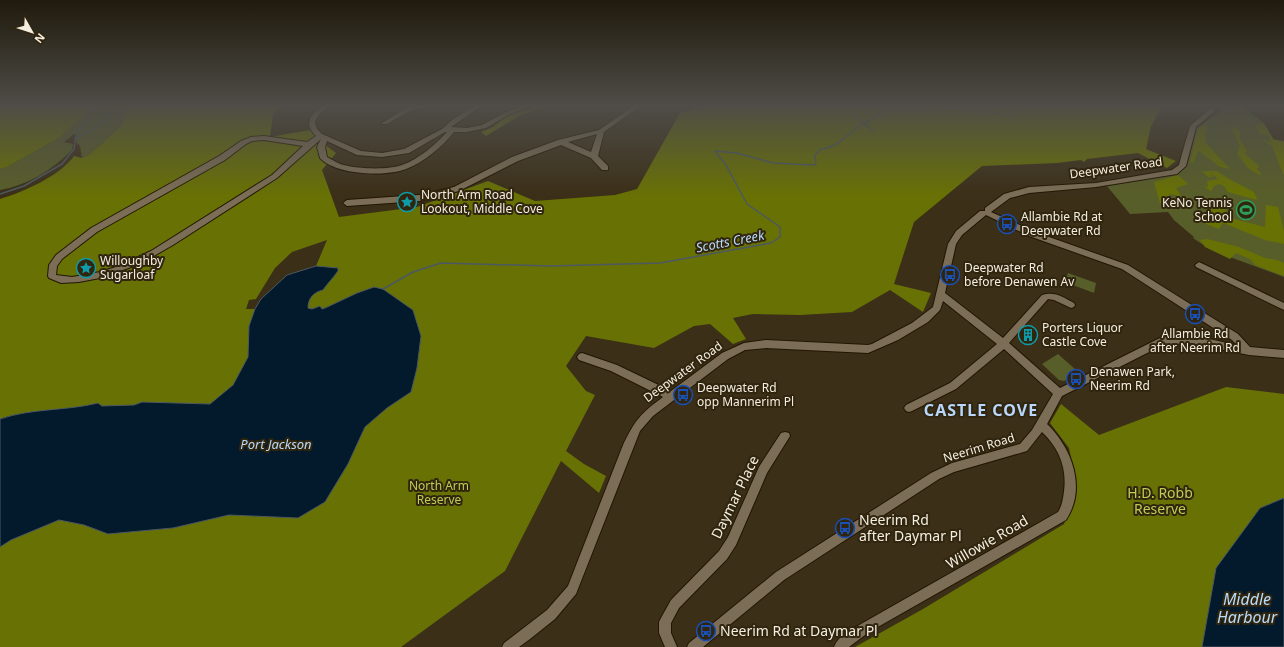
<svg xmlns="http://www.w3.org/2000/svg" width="1284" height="647" viewBox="0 0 1284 647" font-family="'Noto Sans',sans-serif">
	<rect width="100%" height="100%" fill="#3b2f18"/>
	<g fill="#585e29">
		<path d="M 95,105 L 129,105 L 122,125 L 89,155 L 82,158 L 80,146 L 76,142 L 77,134 L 74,134 L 64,142 L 73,144 L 72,150 C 52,170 28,185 0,190 L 0,169 L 7,167 L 59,138 Z"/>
		<path d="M 1240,105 L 1265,124 L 1273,139 L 1284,141 L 1284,277 L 1211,250 L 1193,238 L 1194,237 L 1174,220 L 1168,212 L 1130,214 L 1107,186 L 1175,174 L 1187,166 L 1197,128 L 1227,107 Z"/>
		<path d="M 1068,273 L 1096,283 L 1094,293 L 1065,282 Z"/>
		<path d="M 1058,354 L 1076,370 L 1077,374 L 1064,381 L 1059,380 L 1042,364 Z"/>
	</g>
	<g fill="#687104">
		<path d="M 0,105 L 95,105 L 59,138 L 7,167 L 0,169 Z"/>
		<path d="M 129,105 L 284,105 L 273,114 L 270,137 L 310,130 L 320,141 L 336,153 L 322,170 L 339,217 L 417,207 L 488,181 L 535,201 L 615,195 L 637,189 L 680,113 L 712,105 L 1163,105 L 1151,126 L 1146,149 L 1176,161 L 1167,168 L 1138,153 L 1087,159 L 1084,162 L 1081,160 L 1057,163 L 982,166 L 914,222 L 894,284 L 931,293 L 923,312 L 890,290 L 852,312 L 800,315 L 753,314 L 733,318 L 746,339 L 733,344 L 710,324 L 694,326 L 654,348 L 586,336 L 566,366 L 586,391 L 595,395 L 566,451 L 584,464 L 606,476 L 599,493 L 561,461 L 505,571 L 401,647 L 0,647 L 0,547 L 11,540 L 59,520 L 84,525 L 108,534 L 173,528 L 229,515 L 298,518 L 325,502 L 348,464 L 365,427 L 387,408 L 411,392 L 417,368 L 421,336 L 357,293 C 345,300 321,313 307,308 C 308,296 317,292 325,286 C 328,283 329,279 334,277 L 337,268 L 316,266 L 327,240 L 292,252 L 275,268 L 256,299 L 249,300 L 246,309 L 255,309 L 249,326 L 248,357 L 233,385 L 210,404 L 142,402 L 134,405 L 101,406 L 98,403 C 66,412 32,408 0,419 L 0,199 C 23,192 60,176 74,156 L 82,158 L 89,155 L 122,125 Z"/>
		<path d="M 541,105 L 551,105 L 521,115 L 486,136 L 481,132 L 493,127 L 510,113 Z"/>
		<path d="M 1259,123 L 1263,123 L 1274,140 L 1284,142 L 1284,176 L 1272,146 L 1259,138 L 1271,143 L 1269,135 L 1260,134 L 1256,127 Z"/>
		<path d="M 1205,124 L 1209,128 L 1206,130 L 1205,142 L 1230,169 L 1220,167 L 1200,152 L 1198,151 L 1193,163 L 1190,163 L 1198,129 Z"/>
		<path d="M 1232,126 L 1241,133 L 1239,138 L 1247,151 L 1245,154 L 1259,166 L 1257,170 L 1260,172 L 1261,176 L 1248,168 L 1237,154 L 1240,146 L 1231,127 Z"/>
		<path d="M 1202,171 L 1217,171 L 1229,179 L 1254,192 L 1257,200 L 1228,192 L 1224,186 L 1219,184 L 1214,186 L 1211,191 L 1203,186 L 1208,187 L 1207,181 L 1218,179 L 1212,174 L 1213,177 L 1208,177 Z"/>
		<path d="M 1178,175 L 1188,184 L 1176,188 L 1181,196 L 1169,194 L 1170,200 L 1167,199 L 1166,201 L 1172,205 L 1171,207 L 1160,203 L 1154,182 Z"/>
		<path d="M 1207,198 L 1216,199 L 1224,203 L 1227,217 L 1265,227 L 1266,205 L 1278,207 L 1284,231 L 1284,244 L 1265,240 L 1223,223 L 1219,229 L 1206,224 Z"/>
		<path d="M 1207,239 L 1239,247 L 1265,258 L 1277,260 L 1284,263 L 1284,276 L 1255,265 L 1250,259 L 1236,253 L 1230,259 L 1205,247 L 1200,240 Z"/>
		<path d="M 1226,387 L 1284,394 L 1284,498 L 1260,508 L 1216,568 L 1202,647 L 855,647 L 923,609 L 1064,524 L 1077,488 L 1069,448 L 1050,423 L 1061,404 L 1099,435 Z"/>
	</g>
	<g fill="#03192c" stroke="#4c5962">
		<path d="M 316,266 L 338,268 L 338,271 C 333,278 328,283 323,290 C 314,292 308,298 308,308 L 312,309 L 320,306 L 322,309 L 325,308 L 357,293 L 374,287 L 383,289 L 413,310 L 421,336 L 417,368 L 411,392 L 387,408 L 365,427 L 348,464 L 325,502 L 298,518 L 229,515 L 173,528 L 108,534 L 84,525 L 59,520 L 11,540 L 0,547 L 0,419 C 32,408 66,411 98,403 L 102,406 L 134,405 L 142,402 L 210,404 L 233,385 L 248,357 L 249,326 L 255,309 L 261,299 L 287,275 Z"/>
		<path d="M 1284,498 L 1284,647 L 1202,647 L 1216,568 L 1260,508 Z"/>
	</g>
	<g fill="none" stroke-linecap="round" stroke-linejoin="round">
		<g stroke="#4c5962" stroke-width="1.5">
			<path d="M 852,113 L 874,132"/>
			<path d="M 76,138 C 94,129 107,121 119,105"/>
			<path d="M 0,194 L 24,186 L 62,164 L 74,149 L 76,134 L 100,105"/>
			<path d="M 383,289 L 413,272 L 441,263 L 550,266 L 660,263 L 771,243 L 780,237 L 780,227 L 747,204 L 726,165 L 715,151 L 737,153 L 773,163 L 814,165 L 816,164 L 815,156 L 820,149 L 828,148 L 838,143 L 859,126 L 889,110 L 953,108 L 1009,115 L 1027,105"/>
		</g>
		<g stroke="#221602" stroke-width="2">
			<g id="minor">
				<path d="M 323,105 L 330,105 L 318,116 L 315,122 L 317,129 L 322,134 L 361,151 L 382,153 L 404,149 L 442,129 L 452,120 L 476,105 L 483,105 L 451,127 L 467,128 L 482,125 L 506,112 L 527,105 L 536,105 L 510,114 L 486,128 L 467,132 L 454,132 C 442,147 424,162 406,169 C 385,177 336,175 320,158 L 317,147 L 321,139 L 277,178 L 173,245 L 140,264 L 100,278 L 79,282 L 61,283 L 49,278 L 48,276 L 49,265 L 56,255 L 91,228 L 219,156 L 241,141 L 251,137 L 264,136 L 307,142 L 316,136 C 302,122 312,114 323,105 ZM 445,132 L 447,132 C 435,145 419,159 402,165 C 389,170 358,169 344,165 C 338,164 333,160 327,157 L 325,147 L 327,141 L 357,155 L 382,157 L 409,153 ZM 264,140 L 303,146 L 272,175 L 151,251 L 116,267 L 100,272 L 72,277 L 56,275 L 57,266 L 62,259 L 97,232 L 225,160 L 246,144 L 252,141 Z"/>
				<path d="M 418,105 L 430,105 L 410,111 L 387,124 L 383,124 L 382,123 L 406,108 Z"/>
				<path d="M 635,105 L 642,105 L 604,132 L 598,156 L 608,166 L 608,170 L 602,170 L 591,158 L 561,145 L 518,161 L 459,191 L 419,201 L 347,206 L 343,203 L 347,200 L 419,195 L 454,187 L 512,157 L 558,140 L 599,130 ZM 597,134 L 591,152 L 568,142 Z"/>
				<path d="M 1212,107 L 1214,108 L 1215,111 L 1196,127 L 1186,166 L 1177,174 L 1096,187 L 1029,193 L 1010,198 L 991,212 L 1035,232 L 1128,265 L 1238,334 L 1250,347 L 1284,350 L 1284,358 L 1249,355 L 1190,343 L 1163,345 L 1062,396 L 1047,424 C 1072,448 1087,488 1066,520 L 869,632 L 849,647 L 834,647 C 838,636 851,630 861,624 L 1058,512 C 1062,506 1063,499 1064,491 C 1067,468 1059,448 1042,432 L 1027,451 L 954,472 L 939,479 L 784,580 L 703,647 L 687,647 L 689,643 L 776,572 L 931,473 L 952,463 L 1020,444 L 1032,430 L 1053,394 L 1004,349 L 956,389 L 912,411 L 909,412 L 906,411 L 904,408 L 906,405 L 950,383 L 997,344 L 943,301 L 940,310 L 928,322 L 898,340 L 868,353 L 766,348 L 745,350 L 728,359 L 653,416 L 640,431 L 576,594 L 555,619 L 530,639 L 519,647 L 502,647 L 504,643 L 547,610 L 568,586 L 623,445 C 635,420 641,413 663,397 L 611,371 L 579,360 L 577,357 L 579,354 L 582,353 L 617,365 L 671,391 L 722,353 L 744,343 L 766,340 L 868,345 L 872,344 L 912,323 L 933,307 L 948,244 L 956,231 L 980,211 L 985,211 L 985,208 L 1004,194 L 1029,187 L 1096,183 L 1172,170 L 1179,165 L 1180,161 L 1190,126 ZM 986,215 L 1029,236 L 1122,269 L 1232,340 L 1237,345 L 1190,335 L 1162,337 L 1060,388 L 1009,343 L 1048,299 L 1054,300 L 1071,308 L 1074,307 L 1075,305 L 1074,303 C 1063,297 1055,291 1042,295 L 1003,338 L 945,293 L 956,244 L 962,235 Z"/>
				<path d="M 1199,262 L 1284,303 L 1284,310 L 1196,267 L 1195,265 Z"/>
				<path d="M 785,432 L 789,433 L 790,436 L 767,473 L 736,545 L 727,559 L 679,608 L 671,623 L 671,633 L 677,647 L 665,647 L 659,633 L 659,622 L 661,618 L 671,600 L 719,551 L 728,537 L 759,467 L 781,433 Z"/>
			</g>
		</g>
		<use href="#minor" fill="#7c6e56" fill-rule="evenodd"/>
	</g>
	<linearGradient id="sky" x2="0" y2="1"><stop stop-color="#201a0d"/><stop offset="0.54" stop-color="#4f4d48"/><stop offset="1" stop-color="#4f4d48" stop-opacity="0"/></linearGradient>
	<rect width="1284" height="195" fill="url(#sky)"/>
	<defs>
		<g id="sight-ring" transform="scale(1)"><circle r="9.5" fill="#30250e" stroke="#0f9aa8" stroke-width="1.5"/><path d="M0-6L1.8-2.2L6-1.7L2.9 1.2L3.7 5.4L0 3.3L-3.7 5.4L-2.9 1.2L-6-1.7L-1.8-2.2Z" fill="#0f9aa8"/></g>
		<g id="stadium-ring" transform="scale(1)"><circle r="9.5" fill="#30250e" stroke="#2e9e5b" stroke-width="1.5"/><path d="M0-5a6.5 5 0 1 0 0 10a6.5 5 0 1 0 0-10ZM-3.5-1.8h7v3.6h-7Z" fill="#2e9e5b"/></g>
		<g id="bus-ring" transform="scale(1)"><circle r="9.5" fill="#30250e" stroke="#1a4fb4" stroke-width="1.5"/><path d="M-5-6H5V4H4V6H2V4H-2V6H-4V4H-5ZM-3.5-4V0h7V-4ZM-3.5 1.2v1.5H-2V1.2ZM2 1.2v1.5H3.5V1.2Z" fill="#1a4fb4"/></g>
		<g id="building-ring" transform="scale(1)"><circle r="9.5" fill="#30250e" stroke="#0f9aa8" stroke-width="1.5"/><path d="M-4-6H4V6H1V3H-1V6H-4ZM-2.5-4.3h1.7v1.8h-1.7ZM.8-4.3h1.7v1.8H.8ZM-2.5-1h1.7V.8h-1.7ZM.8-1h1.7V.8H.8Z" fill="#0f9aa8"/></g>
	</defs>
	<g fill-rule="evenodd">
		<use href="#sight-ring" x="407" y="202"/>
		<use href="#stadium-ring" x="1246" y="210"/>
		<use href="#bus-ring" x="1007" y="224"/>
		<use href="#sight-ring" x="86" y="268"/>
		<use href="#bus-ring" x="950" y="275"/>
		<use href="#bus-ring" x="1195" y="314"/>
		<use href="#building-ring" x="1028" y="335"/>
		<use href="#bus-ring" x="1076" y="379"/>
		<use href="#bus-ring" x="683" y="395"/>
		<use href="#bus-ring" x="845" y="528"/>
		<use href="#bus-ring" x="706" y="631"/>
	</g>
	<g text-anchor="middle" stroke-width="4" stroke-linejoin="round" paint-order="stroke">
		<g font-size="12" fill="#f5eddf" stroke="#30250e">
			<text transform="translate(1116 168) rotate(-8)" y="4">Deepwater Road</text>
			<text transform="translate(683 372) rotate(-36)" y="4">Deepwater Road</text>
			<text transform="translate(979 448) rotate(-17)" y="4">Neerim Road</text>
		</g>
		<g font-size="12" fill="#f5eddf" stroke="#30250e" text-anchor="start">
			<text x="421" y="199">North Arm Road<tspan x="421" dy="14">Lookout, Middle Cove</tspan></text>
			<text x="1232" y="207" text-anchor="end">KeNo Tennis<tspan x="1232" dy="14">School</tspan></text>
			<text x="1021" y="221">Allambie Rd at<tspan x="1021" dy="14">Deepwater Rd</tspan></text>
			<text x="100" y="265">Willoughby<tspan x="100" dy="14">Sugarloaf</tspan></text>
			<text x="964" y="272">Deepwater Rd<tspan x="964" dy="14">before Denawen Av</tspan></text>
			<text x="1042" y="332">Porters Liquor<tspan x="1042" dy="14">Castle Cove</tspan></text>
			<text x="1195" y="338" text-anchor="middle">Allambie Rd<tspan x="1195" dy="14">after Neerim Rd</tspan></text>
			<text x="1090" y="376">Denawen Park,<tspan x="1090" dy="14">Neerim Rd</tspan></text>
			<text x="697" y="392">Deepwater Rd<tspan x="697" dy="14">opp Mannerim Pl</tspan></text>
		</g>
		<g font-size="12" fill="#c0cd52" stroke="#30250e">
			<text x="439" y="490">North Arm<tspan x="439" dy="14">Reserve</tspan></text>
		</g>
		<g font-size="13" font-style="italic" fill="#b7dbfb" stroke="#30250e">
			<text transform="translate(730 241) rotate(-11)" y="5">Scotts Creek</text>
			<text x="276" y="449">Port Jackson</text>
		</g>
		<g font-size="14" fill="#c0cd52" stroke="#30250e">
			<text x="1160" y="498">H.D. Robb<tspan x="1160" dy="16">Reserve</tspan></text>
		</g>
		<g font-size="14" fill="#f5eddf" stroke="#30250e">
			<text transform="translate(735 497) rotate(-64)" y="5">Daymar Place</text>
			<text transform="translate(987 542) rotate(-30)" y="5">Willowie Road</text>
		</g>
		<g font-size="14" fill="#f5eddf" stroke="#30250e" text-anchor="start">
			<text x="859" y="525">Neerim Rd<tspan x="859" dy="16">after Daymar Pl</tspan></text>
			<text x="720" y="636">Neerim Rd at Daymar Pl</text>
		</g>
		<g font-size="16" font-weight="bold" letter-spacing="1" fill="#b8d7fb" stroke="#30250e">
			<text x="981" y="416">CASTLE COVE</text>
		</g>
		<g font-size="16" font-style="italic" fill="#b7dbfb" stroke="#30250e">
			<text x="1247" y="605">Middle<tspan x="1247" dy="18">Harbour</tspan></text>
		</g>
	</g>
	<g transform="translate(32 32) rotate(129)" stroke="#30250e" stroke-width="3" paint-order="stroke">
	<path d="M0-3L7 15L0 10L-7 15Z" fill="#f5eddf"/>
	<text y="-6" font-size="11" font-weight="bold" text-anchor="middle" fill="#f5eddf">N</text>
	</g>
</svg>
